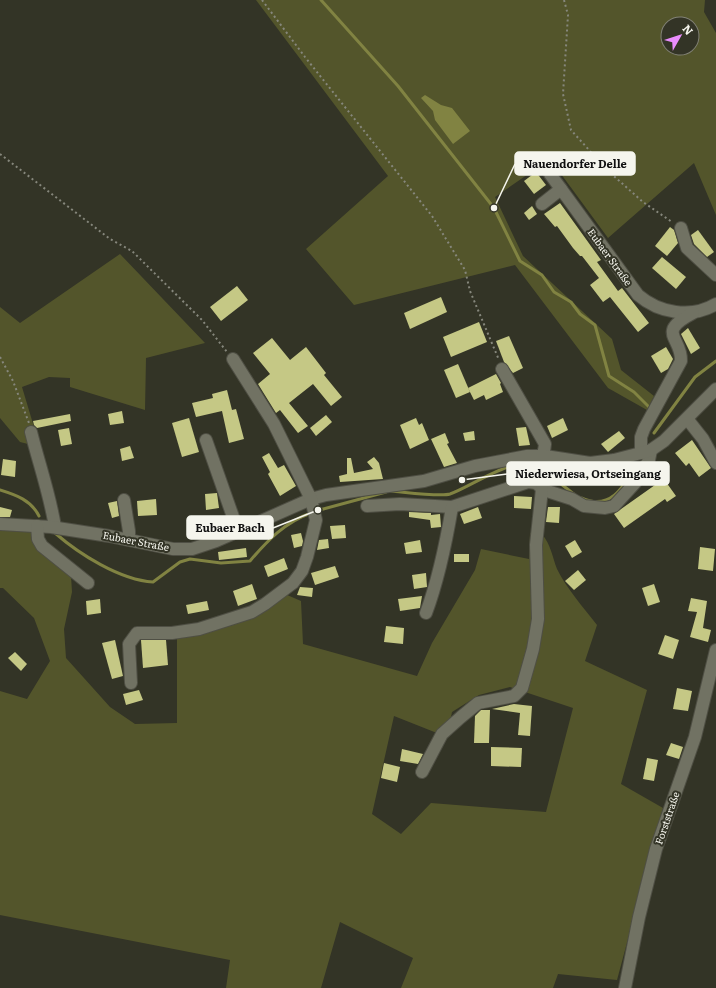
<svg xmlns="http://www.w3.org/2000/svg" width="716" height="988" viewBox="0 0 716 988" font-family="Literata,serif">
	<rect width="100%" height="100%" fill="#333426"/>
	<g fill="#53552b" fill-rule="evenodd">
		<path d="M 256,0 L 705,0 L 704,12 L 716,33 L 716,215 L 694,163 L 608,238 L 550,159 L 495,197 L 523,256 L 612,339 L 621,370 L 654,396 L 647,410 L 608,388 L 515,265 L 354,305 L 306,249 L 388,176 ZM 668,24 L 692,24 L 692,48 L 668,48 Z"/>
		<path d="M 120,254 L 205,343 L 146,358 L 145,410 L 70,387 L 70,378 L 49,377 L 22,387 L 40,447 L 20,442 L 0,418 L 0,307 L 20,323 Z"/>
		<path d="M 0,518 L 21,522 L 49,545 L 71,576 L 72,592 L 64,629 L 66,658 L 110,707 L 135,724 L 177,723 L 177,628 C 213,620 248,611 278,591 L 301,601 L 303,644 L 417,676 L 432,643 L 475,570 L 481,549 L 529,559 L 530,533 L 542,534 C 551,545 552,556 557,569 C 567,589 583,607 597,625 L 585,661 L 647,690 L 621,784 L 663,808 L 617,980 L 558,974 L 553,988 L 401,988 L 413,958 L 340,922 L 321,988 L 226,988 L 230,960 L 0,915 L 0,691 L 27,699 L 50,661 L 34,618 L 3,588 L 0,588 ZM 510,687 L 573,708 L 546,812 L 431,803 L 401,834 L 372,814 L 394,716 L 447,737 L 452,712 L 479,695 Z"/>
	</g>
	<path fill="#818342" d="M 425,95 L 441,105 L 452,108 L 470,131 L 453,144 L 435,120 L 433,111 L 421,98 Z"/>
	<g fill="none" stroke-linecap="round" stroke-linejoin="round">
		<g stroke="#818342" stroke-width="3">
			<path d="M 321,0 L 398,86 L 494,208 L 520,261 L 542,275 L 554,292 L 571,302 L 580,314 L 595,325 L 609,376 L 634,392 L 650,408"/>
			<path d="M 654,433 L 695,377 L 716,361"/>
			<path d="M 542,469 L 575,495"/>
			<path d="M 0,490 C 16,495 31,500 39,516"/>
			<path d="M 391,491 C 404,492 440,497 450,494 C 471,487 516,454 537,466"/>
			<path d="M 582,498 C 611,511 624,486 637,464"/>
			<path d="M 316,511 L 386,492"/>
			<path d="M 55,533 C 79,554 120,580 153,582 L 180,562 L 190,559 L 221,563 L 250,561 C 267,541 285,522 311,513"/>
		</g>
	</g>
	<g fill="#c5c885">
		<path d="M 536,172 L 546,185 L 534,194 L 524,181 Z"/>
		<path d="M 560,203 L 601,260 L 597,262 L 618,291 L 622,288 L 649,323 L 638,332 L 610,297 L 603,302 L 590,285 L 599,278 L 582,256 L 580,256 L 573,248 L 557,226 L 555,227 L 544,214 Z"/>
		<path d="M 532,206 L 537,214 L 529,220 L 524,213 Z"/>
		<path d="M 670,227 L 674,230 L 678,243 L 667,256 L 655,246 Z"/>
		<path d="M 698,230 L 714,252 L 707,257 L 694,244 L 691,235 Z"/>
		<path d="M 662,257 L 686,277 L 676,289 L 652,268 Z"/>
		<path d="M 237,286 L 248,300 L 221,321 L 210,307 Z"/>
		<path d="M 441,297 L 447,312 L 410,329 L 404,313 Z"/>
		<path d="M 479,322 L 487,342 L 451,357 L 443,337 Z"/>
		<path d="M 688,328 L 700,348 L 691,354 L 681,334 Z"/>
		<path d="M 509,336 L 523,368 L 513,373 L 504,362 L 496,341 Z"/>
		<path d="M 272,338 L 290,360 L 306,347 L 326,373 L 324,375 L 342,397 L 331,406 L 313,384 L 289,403 L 308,426 L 298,433 L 280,410 L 276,413 L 258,384 L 270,374 L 253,353 Z"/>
		<path d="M 666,347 L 673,359 L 668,369 L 661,373 L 651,356 Z"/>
		<path d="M 458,364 L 470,392 L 456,398 L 444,370 Z"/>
		<path d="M 496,374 L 501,383 L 500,384 L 503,392 L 486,400 L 484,395 L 474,400 L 468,388 Z"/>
		<path d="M 227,390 L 232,410 L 236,409 L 244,439 L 229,443 L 222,411 L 196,417 L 192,403 L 213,398 L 212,394 Z"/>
		<path d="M 122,411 L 124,423 L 110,425 L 108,414 Z"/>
		<path d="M 70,414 L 71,421 L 37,428 L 34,425 L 33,421 Z"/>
		<path d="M 326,415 L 332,422 L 316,436 L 310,428 Z"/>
		<path d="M 189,418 L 199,452 L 182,457 L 172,423 Z"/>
		<path d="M 416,418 L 419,425 L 422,423 L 429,440 L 410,449 L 400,425 Z"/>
		<path d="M 563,418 L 568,430 L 552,438 L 547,426 Z"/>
		<path d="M 526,427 L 530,445 L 519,446 L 516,428 Z"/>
		<path d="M 69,428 L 72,444 L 61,446 L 58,430 Z"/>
		<path d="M 474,431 L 475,440 L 465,441 L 463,433 Z"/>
		<path d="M 619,431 L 625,438 L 608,452 L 601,444 Z"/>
		<path d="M 445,433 L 449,443 L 447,444 L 457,463 L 444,467 L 431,439 Z"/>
		<path d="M 692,440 L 711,468 L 699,477 L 689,463 L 686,466 L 675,453 Z"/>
		<path d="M 130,446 L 134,458 L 122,461 L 120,449 Z"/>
		<path d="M 269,453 L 278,468 L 284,465 L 296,486 L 280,496 L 268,474 L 270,472 L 262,457 Z"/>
		<path d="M 374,457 L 379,463 L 383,479 L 340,482 L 339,476 L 347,474 L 347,458 L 351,458 L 354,473 L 373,469 L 367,462 Z"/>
		<path d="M 3,459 L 16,461 L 15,477 L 1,475 Z"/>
		<path d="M 661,475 L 676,496 L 667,502 L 665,499 L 624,528 L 614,514 L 655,485 L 652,481 Z"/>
		<path d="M 217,493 L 219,508 L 206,510 L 205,494 Z"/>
		<path d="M 514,496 L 532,497 L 531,509 L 514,508 Z"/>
		<path d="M 156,499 L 157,515 L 138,516 L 137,501 Z"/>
		<path d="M 117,501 L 119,516 L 112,518 L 108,503 Z"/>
		<path d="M 0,507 L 12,510 L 10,517 L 0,517 Z"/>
		<path d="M 478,507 L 482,518 L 464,524 L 460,514 Z"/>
		<path d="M 548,507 L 560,507 L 559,523 L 546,522 Z"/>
		<path d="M 409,512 L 431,513 L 431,515 L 440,514 L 441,527 L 431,528 L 430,520 L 409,517 Z"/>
		<path d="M 345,525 L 346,538 L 332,539 L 330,526 Z"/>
		<path d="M 301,533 L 303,541 L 302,546 L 294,548 L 291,535 Z"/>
		<path d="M 328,539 L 329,548 L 317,550 L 319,540 Z"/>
		<path d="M 420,540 L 422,552 L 406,554 L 404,543 Z"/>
		<path d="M 575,540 L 582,552 L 572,558 L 565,546 Z"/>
		<path d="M 700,547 L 715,549 L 713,571 L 698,569 Z"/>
		<path d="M 246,548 L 247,557 L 219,560 L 218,552 Z"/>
		<rect x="454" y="554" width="15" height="8"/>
		<path d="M 284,558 L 288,569 L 268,577 L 264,566 Z"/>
		<path d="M 335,566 L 339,577 L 315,585 L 311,573 Z"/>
		<path d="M 578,570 L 586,580 L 574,590 L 565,581 Z"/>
		<path d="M 426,573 L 427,587 L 414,589 L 412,575 Z"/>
		<path d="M 252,584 L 257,599 L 238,606 L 233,591 Z"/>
		<path d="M 654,584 L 660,602 L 648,606 L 642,588 Z"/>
		<path d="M 300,587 L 313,588 L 312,597 L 297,595 Z"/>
		<path d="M 422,596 L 420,608 L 400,611 L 398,599 Z"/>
		<path d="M 691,598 L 707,601 L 703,628 L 711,630 L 708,642 L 690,637 L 697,612 L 688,611 Z"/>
		<path d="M 100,599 L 101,613 L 87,615 L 86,601 Z"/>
		<path d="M 207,601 L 209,610 L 188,614 L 186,605 Z"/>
		<path d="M 386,626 L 404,628 L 403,644 L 384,642 Z"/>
		<path d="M 665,635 L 679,640 L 673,659 L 658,654 Z"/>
		<path d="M 115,640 L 123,676 L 112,679 L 102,643 Z"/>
		<path d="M 141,640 L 166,640 L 168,665 L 143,668 Z"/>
		<path d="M 15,652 L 27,664 L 21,671 L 8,658 Z"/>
		<path d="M 677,688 L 692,691 L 688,711 L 673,709 Z"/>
		<path d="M 139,690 L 143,700 L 126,705 L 123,694 Z"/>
		<path d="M 514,704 L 532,706 L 530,736 L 518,735 L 520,713 L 492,709 Z"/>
		<path d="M 481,710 L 490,710 L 489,743 L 474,743 L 475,716 Z"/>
		<path d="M 671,743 L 683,747 L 679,759 L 666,755 Z"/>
		<path d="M 491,747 L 522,748 L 521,767 L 491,766 Z"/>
		<path d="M 402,749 L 423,754 L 418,764 L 400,761 Z"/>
		<path d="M 647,758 L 658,760 L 654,781 L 643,779 Z"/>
		<path d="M 384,763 L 400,767 L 397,782 L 381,778 Z"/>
	</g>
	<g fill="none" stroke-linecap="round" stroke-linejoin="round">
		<g stroke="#4f4f44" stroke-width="14">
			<g id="minor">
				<path d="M 550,174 L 561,189"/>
				<path d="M 542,204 L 561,189 L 638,295 C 659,313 691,319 716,304"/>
				<path d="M 681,228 L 687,248 L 716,275"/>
				<path d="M 502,369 L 545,444 C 544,458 536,469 536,483"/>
				<path d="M 688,420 L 703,439 L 716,463"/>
				<path d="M 31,432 C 39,464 50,495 55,527"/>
				<path d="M 206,440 L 238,531"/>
				<path d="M 641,453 L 641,437 L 644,429 L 681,361 C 682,337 655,333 693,313"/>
				<path d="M 124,500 L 129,531 L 129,540"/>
				<path d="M 367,506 L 400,504 L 452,507 L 528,482 L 536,483 L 544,490 L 572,499 L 584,506 L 605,508 L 614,506 L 635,483 L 649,460 L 651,450"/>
				<path d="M 0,524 L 51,527 L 109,536 L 173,549 L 192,549 L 216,541 L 311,499 L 326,495 L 424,481 L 475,466 L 527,456 L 545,456 L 590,463 L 614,460 L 641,453 L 651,450 L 664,441 L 716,389"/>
				<path d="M 37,526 L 38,539 L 42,546 L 88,583"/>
				<path d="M 426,613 C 439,578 446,543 452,507"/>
				<path d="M 131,683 L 129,644 L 137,633 L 172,633 L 199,629 L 252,612 L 265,604 L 293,583 L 302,571 L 307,557 L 316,520 L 311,499 L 274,424 L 233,359"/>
				<path d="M 422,772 L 442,734 L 461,717 L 478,703 L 514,696 L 522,688 L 533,649 L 538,619 L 536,545 L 542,489"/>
				<path d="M 625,988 L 639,917 L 656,849 L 695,737 L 716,650"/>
			</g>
		</g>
		<g stroke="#86877c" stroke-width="2" stroke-dasharray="2 3" stroke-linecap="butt">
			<path d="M 262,0 L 305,57 L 432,216 L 465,270 L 470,291 L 499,360"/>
			<path d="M 564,0 L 568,15 L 563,94 L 571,130 L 607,170 L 643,202 L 672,222"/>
			<path d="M 0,154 L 110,239 L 132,251 L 202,320 L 227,352"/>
			<path d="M 0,357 L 13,381 L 29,423"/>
		</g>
		<use href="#minor" stroke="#717263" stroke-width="12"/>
	</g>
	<g text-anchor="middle" stroke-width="4" stroke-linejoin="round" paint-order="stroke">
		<g font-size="10" fill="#f5f5ed" stroke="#333426">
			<text transform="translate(610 257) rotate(54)" y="4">Eubaer Straße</text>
			<text transform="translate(136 541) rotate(11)" y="4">Eubaer Straße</text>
			<text transform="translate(667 818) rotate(-71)" y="4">Forststraße</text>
		</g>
	</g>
	<path fill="none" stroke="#f5f5ed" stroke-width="1.5" d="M494 208L515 164M462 480L507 474M318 510L273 528"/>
	<g fill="#f5f5ed" stroke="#333426" stroke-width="1.5">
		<circle cx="494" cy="208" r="4"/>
		<circle cx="462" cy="480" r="4"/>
		<circle cx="318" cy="510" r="4"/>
	</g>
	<g fill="#f5f5ed" stroke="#f5f5ed" stroke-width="1.5">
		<rect x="515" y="152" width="120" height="23" rx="4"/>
		<rect x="507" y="462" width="162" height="23" rx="4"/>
		<rect x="187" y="516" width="86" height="23" rx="4"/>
	</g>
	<g font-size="11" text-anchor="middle" font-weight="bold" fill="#111">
		<text x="575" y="168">Nauendorfer Delle</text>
		<text x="588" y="478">Niederwiesa, Ortseingang</text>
		<text x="230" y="532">Eubaer Bach</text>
	</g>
	<g transform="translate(680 36) rotate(51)"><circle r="19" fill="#333426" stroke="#818176"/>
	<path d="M0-3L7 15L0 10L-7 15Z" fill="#ea8dfd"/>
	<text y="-6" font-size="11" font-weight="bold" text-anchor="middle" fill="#f5f5ed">N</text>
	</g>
</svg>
